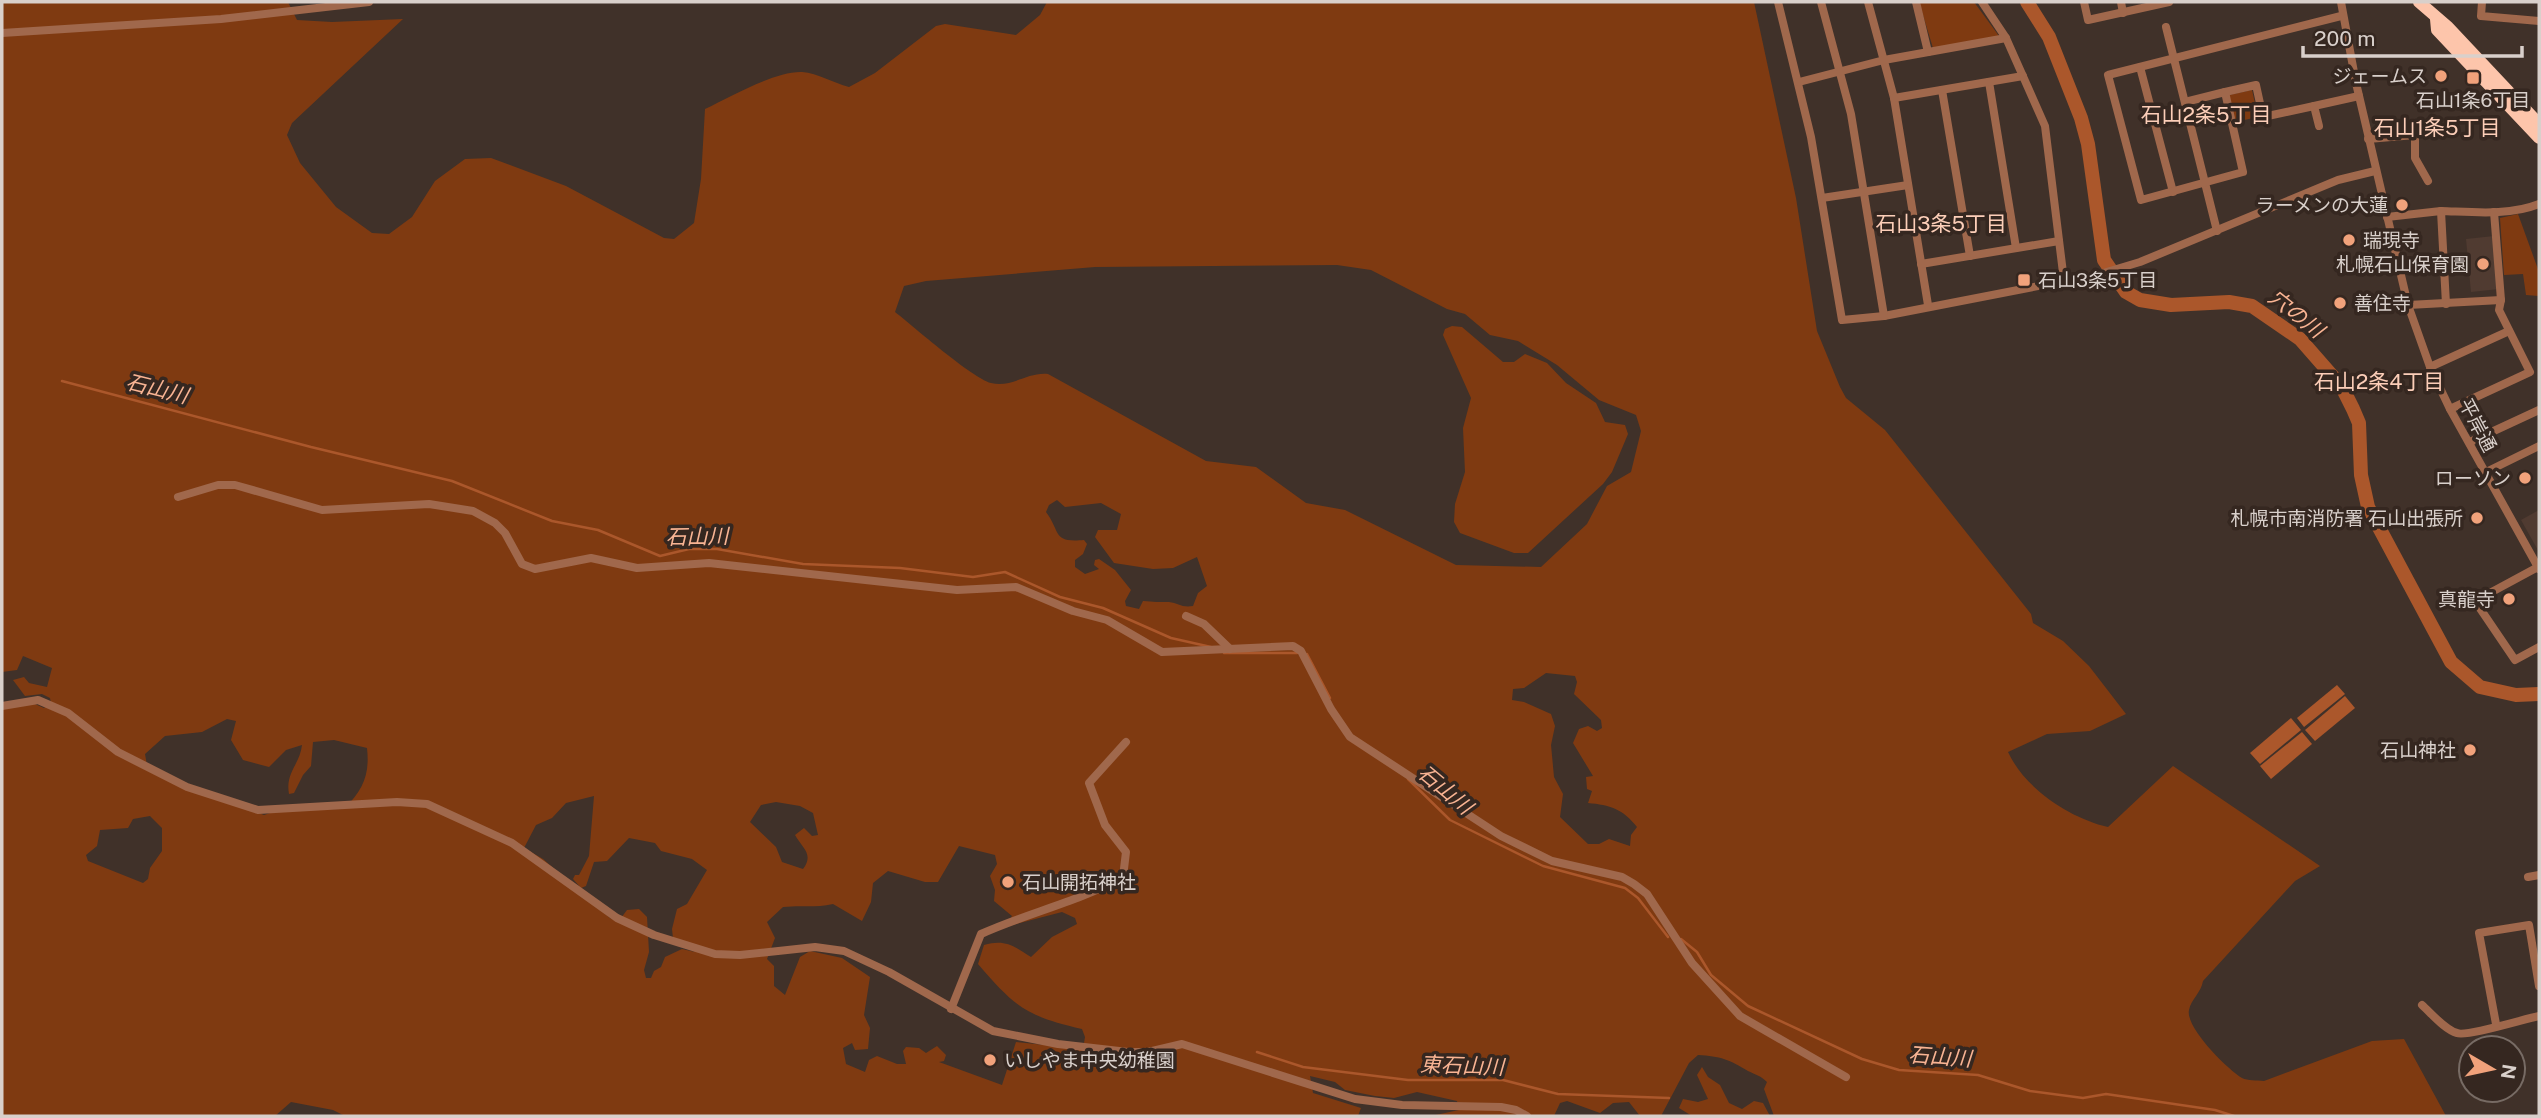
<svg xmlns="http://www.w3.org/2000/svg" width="2541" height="1118" viewBox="0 0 2541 1118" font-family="'Public Sans','Noto Sans JP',sans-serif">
	<rect width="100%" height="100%" fill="#403129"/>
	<g fill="#503b31">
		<path d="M 2494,236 L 2499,289 L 2471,292 L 2466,239 Z"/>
		<path d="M 2539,510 L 2539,552 L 2521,520 Z"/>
	</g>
	<g fill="#7f3a11" fill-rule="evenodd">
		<path d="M 2,2 L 288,2 L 297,20 L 332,22 L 403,19 L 292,123 L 287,135 L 300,163 L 336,207 L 372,233 L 389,234 L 412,217 L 435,181 L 465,159 L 491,158 L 566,186 L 664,238 L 674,239 L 694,223 L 701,179 L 705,109 C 730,97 775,71 802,72 C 818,73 833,83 849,87 L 875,73 L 936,26 L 945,24 L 1016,35 L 1040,15 L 1047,2 L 1754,2 L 1796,198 L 1817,331 L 1840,387 L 1846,398 L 1885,430 L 2031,614 L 2033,623 L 2063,641 L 2089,666 L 2126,714 L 2090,731 L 2047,734 L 2008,752 C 2025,789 2070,818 2108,827 L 2173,766 L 2320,866 L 2295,881 L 2203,981 C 2201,993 2191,999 2189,1010 C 2185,1027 2227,1069 2242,1078 C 2248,1081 2256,1080 2264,1081 L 2372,1041 L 2404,1039 L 2446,1116 L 1774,1116 L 1764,1089 L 1767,1082 C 1760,1075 1756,1075 1748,1071 C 1730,1060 1720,1056 1698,1055 L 1689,1063 L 1661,1116 L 1640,1116 L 1629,1102 L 1613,1103 L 1600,1113 L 1567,1101 L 1560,1103 L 1554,1116 L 1431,1116 L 1459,1110 L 1457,1101 L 1417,1092 L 1394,1098 L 1375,1096 L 1345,1090 L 1335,1082 L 1310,1076 L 1313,1093 L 1361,1108 L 1358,1116 L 345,1116 L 333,1110 L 291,1102 L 275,1116 L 2,1116 L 2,706 L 35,704 L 44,708 L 51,703 L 50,698 L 42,694 L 25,696 L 13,680 L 24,677 L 29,683 L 47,687 L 52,668 L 23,656 L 17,670 L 2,672 ZM 1337,265 L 1371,270 L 1447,309 L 1465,314 L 1490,335 L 1518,341 L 1557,365 L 1599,400 L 1636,415 L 1641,431 L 1631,472 L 1607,486 L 1587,524 L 1541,567 L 1456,565 L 1345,510 L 1306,503 L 1256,467 L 1206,461 L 1048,374 C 1027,372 1012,388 991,383 C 972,378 913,326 895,312 L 904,286 L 926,281 L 1095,267 ZM 1057,500 L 1065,507 L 1101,503 L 1121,514 L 1117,530 L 1098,530 L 1095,537 L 1114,563 L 1153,569 L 1173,568 L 1197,557 L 1207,586 L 1198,593 L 1193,606 C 1182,608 1178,603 1169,602 C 1160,602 1153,602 1143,601 L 1139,609 L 1126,606 L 1125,601 L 1131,590 L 1115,570 L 1099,559 L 1095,560 L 1094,565 L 1099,569 L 1085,574 L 1075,567 L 1075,560 L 1083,554 L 1087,544 L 1084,540 C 1052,543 1061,532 1046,512 L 1049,505 ZM 1546,673 L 1575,676 L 1577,682 L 1574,694 L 1601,720 L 1602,728 L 1597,731 L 1588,726 L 1579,729 L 1573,743 L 1593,776 L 1586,777 L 1587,789 L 1592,791 L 1588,803 C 1610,805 1623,809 1637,827 L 1631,835 L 1630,846 L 1609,839 L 1599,844 L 1588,844 L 1560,817 L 1563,794 L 1554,777 L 1551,745 L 1555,726 L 1551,714 L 1524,702 L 1512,700 L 1513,689 L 1524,688 ZM 227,719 L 236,721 L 231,740 L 243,760 L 269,767 L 286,750 L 302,745 C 300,764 285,773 289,794 L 294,793 L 303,775 L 311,766 L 313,742 L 334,740 L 367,748 C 370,775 363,790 344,809 L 279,810 L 264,815 L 148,771 L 145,754 L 165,736 L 202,732 ZM 594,796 L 589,856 L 579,875 L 575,875 L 573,879 L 581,888 L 586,886 L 594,862 L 607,861 L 629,838 L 655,843 L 661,851 L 692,859 L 707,870 L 687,904 L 677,909 L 672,929 L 673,938 L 695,952 L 682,949 L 665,957 L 661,967 L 654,971 L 651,978 L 646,978 L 644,970 L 649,952 L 647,917 L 639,909 L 627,910 L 618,922 L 610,918 L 543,859 L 524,848 L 536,825 L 552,818 L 566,803 ZM 776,802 L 800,806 L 813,813 L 818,835 L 812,836 L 804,828 L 795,835 C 803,849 814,854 803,869 L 782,862 L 776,847 L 750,822 L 761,805 ZM 150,816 L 162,828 L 162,851 L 150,868 L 148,879 L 143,883 L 88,861 L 86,855 L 97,846 L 100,830 L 128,828 L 133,819 ZM 959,846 L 995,855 L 997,864 L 990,876 L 995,890 L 994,901 L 1012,916 L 1005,927 L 1062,912 L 1075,918 L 1077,924 L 1052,937 L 1031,957 C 1014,946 1005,939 984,945 L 978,964 C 1016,1008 1026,1016 1082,1029 L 1085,1037 L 1083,1049 L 1016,1042 L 1002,1085 L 939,1062 L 944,1061 L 946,1055 L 937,1046 L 926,1053 L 919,1048 L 906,1047 L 903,1051 L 906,1064 L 897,1064 L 877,1056 L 869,1060 L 865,1072 L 846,1064 L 843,1048 L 852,1043 L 855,1050 L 868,1049 L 870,1028 L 864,1015 L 870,977 L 842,958 L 810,951 L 800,957 L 785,995 L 774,986 L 774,966 L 767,959 L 775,938 L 767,922 L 783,907 C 801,905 815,908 833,904 L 862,921 L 871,902 L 873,883 L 888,871 L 925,882 L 938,882 Z"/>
		<path d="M 1919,2 L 1974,2 L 1999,36 L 1933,48 Z"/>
		<path d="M 2252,90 L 2258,117 L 2235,122 L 2229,95 Z"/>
		<path d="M 2518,214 L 2539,272 L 2539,296 L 2526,295 L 2523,274 L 2504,275 L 2500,218 Z"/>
		<path d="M 1452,326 L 1462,327 L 1503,362 L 1514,362 L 1525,354 L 1547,363 L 1566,383 L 1596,403 L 1605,422 L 1625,425 L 1628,434 L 1612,472 L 1603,484 L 1528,553 L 1514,553 L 1460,533 L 1454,522 L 1455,504 L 1465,472 L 1463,428 L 1471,398 L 1443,335 L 1445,329 Z"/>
		<path d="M 1702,1067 L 1708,1077 L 1720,1085 L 1729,1103 L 1742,1109 L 1754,1101 L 1763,1103 L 1770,1116 L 1692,1116 L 1679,1108 L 1683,1099 L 1698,1102 L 1708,1099 L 1697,1075 Z"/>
	</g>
	<g fill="#ab572b">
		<path d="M 2337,685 L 2345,694 L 2304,727 L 2297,718 Z"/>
		<path d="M 2345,696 L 2355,708 L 2315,741 L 2305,730 Z"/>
		<path d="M 2291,718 L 2301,730 L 2260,764 L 2250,753 Z"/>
		<path d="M 2302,732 L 2312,744 L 2271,779 L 2260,766 Z"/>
	</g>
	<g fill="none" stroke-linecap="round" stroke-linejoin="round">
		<g stroke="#ab572b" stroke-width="2.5">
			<path d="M 62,381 L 311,447 L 452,481 L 552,521 L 598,530 L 660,556 L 689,549 L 717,549 L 803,564 L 900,568 L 973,577 L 1005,572 L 1060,597 L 1103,608 L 1171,638 L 1211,647"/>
			<path d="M 1224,653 L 1297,653"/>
			<path d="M 1307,654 L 1330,698"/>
			<path d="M 1408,779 L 1450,820 L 1543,866 L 1625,888 L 1638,898 L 1668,937"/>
			<path d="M 1681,939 L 1697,952 L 1711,975 L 1748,1006 L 1862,1059 L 1899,1070 L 1978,1075 L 2030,1091 L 2083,1098 L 2106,1094 L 2215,1110 L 2234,1116"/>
			<path d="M 1257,1052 L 1303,1067 L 1408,1080 L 1503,1080 L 1558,1094 L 1669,1098"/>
		</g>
		<path stroke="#ab572b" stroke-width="14" d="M 2027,2 L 2049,37 L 2081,118 L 2088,144 L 2104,260 L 2126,292 L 2140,300 L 2171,305 L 2229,302 L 2252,306 L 2300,339 L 2342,387 L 2353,409 L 2359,423 L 2361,475 L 2368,507 L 2451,662 L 2480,687 L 2516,695 L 2539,694"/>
		<g stroke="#a0684c" stroke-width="8">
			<path d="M 1778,2 L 1811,137 L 1842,320 L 1884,316 L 2100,274 L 2140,262 L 2338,180 L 2375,171"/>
			<path d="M 1821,2 L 1851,114 L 1884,316"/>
			<path d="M 1868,2 L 1894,98 L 1928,305"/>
			<path d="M 1916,2 L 1928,52"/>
			<path d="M 1982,2 L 2006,38 L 2045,126 L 2064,281"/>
			<path d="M 2084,2 L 2088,20 L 2169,2"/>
			<path d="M 2121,2 L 2123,13"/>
			<path d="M 2341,2 L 2356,83 L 2408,305 L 2430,367 L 2450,409 L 2539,569"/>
			<path d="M 2482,2 L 2481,16 L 2539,21"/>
			<path d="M 2166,27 L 2217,231"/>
			<path d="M 2,33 L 221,19 L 369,2"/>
			<path d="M 2140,67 L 2173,192"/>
			<path d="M 1799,82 L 1884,60 L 2006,38"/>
			<path d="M 1989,82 L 2016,248"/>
			<path d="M 1942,90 L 1970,256"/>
			<path d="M 2225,92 L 2256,85 L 2263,117 L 2314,106"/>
			<path d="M 1894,98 L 2023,76"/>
			<path d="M 2185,102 L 2225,92 L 2243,172 L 2141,200 L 2108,75 L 2341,16"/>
			<path d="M 2319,126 L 2314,106 L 2359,96"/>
			<path d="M 2368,139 L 2415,135 L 2415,158 L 2428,181"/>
			<path d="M 1822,198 L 1908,185"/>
			<path d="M 2387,217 L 2441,211"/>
			<path d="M 1921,264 L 2059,241"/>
			<path d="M 2446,304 L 2441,211 C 2473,212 2509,216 2539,204"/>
			<path d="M 2408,305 L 2501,300"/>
			<path d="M 2430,367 L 2509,331"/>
			<path d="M 2450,409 L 2530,372 L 2499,310 L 2501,300 L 2494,212"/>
			<path d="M 2470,442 L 2539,410"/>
			<path d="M 2486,472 L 2539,446"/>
			<path d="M 178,497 L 218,485 L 235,485 L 322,510 L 429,504 L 473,511 L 495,523 L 505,533 L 522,564 L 535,569 L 591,558 L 637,568 L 709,563 L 957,590 L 1016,587 L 1073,611 L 1107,620 L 1162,652 L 1293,646 L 1301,651 L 1331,709 L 1350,737 L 1501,836 L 1552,861 L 1622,877 L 1634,884 L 1647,894 L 1692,963 L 1740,1016 L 1846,1077"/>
			<path d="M 2538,567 L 2475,601 L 2515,660 L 2539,647"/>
			<path d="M 1186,616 L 1204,624 L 1230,649"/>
			<path d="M 2,706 L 38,700 L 68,713 L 118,752 L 187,787 L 258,810 L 397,802 L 427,804 L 512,843 L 617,918 L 654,935 L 715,954 L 740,955 L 815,947 L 844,951 L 889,972 L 993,1031 L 1058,1044 L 1128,1052 L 1148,1052 L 1182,1044 L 1355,1099 L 1402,1105 L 1501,1107 L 1516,1110 L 1527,1116"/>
			<path d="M 2528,877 L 2539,875"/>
			<path d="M 2422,1005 C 2431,1013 2445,1030 2457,1033 C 2466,1037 2524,1019 2539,1016"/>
			<path d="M 951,1009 L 981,934 C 1027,913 1078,902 1123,877 L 1126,852 L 1105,825 L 1089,783 L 1126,742"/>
			<path d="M 2496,1024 L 2479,933 L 2529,925 L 2539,986"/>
		</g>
		<g stroke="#fdc5ab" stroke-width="12">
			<path d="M 2419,2 L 2448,27 L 2539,124"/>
			<path d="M 2436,19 L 2437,30 L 2539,138"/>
		</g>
	</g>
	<g fill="#f1a27b" stroke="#352720" stroke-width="2.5">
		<circle cx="2441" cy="76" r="7"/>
		<rect x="2466" y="71" width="14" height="14" rx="3.5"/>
		<circle cx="2402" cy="205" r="7"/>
		<circle cx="2349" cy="240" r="7"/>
		<circle cx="2483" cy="264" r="7"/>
		<rect x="2017" y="273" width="14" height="14" rx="3.5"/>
		<circle cx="2340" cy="303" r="7"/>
		<circle cx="2525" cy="478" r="7"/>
		<circle cx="2477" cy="518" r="7"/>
		<circle cx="2509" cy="599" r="7"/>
		<circle cx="2470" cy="750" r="7"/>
		<circle cx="1008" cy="882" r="7"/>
		<circle cx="990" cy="1060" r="7"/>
	</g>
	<g text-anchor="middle" stroke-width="7" stroke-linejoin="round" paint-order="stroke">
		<g font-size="19" fill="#d9d0cb" stroke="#352720" text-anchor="end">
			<text x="2427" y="83">ジェームス</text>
			<text x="2473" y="107" text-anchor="middle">石山1条6丁目</text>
			<text x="2388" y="212">ラーメンの大蓮</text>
			<text x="2363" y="247" text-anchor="start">瑞現寺</text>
			<text x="2469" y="271">札幌石山保育園</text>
			<text x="2038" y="287" text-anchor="start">石山3条5丁目</text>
			<text x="2354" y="310" text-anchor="start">善住寺</text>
			<text x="2511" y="485">ローソン</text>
			<text x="2463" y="525">札幌市南消防署 石山出張所</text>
			<text x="2495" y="606">真龍寺</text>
			<text x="2456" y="757">石山神社</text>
			<text x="1022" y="889" text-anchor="start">石山開拓神社</text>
			<text x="1004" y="1067" text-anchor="start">いしやま中央幼稚園</text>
		</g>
		<g font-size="19" fill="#d9d0cb" stroke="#352720">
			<text transform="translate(2478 425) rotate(62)" y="7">平岸通</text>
		</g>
		<g font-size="21" fill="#fcceb8" stroke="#352720">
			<text x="2206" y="122">石山2条5丁目</text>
			<text x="2437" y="135">石山1条5丁目</text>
			<text x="1941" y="231">石山3条5丁目</text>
			<text x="2379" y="389">石山2条4丁目</text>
		</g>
		<g font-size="21" font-style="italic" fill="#f9b493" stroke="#352720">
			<text transform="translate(2296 314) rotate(38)" y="7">穴の川</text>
			<text transform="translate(157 389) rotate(14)" y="7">石山川</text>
			<text transform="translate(697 537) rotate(-1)" y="7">石山川</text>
			<text transform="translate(1445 790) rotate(40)" y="7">石山川</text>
			<text transform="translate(1940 1057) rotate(4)" y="7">石山川</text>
			<text transform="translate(1462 1066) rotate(2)" y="7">東石山川</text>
		</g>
	</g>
	<rect width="2541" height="1118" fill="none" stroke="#d9d0cb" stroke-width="7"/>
	<g transform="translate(2492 1069) rotate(99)"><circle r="33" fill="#352720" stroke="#776b64" stroke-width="2"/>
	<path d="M0-5L12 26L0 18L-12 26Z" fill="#f1a27b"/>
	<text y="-10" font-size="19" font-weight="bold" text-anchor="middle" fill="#d9d0cb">N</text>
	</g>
	<path d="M2303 46v10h219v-10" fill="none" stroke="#d9d0cb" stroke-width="3.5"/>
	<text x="2314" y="46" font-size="21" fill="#d9d0cb" stroke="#352720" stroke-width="5" paint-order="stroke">200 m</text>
</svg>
